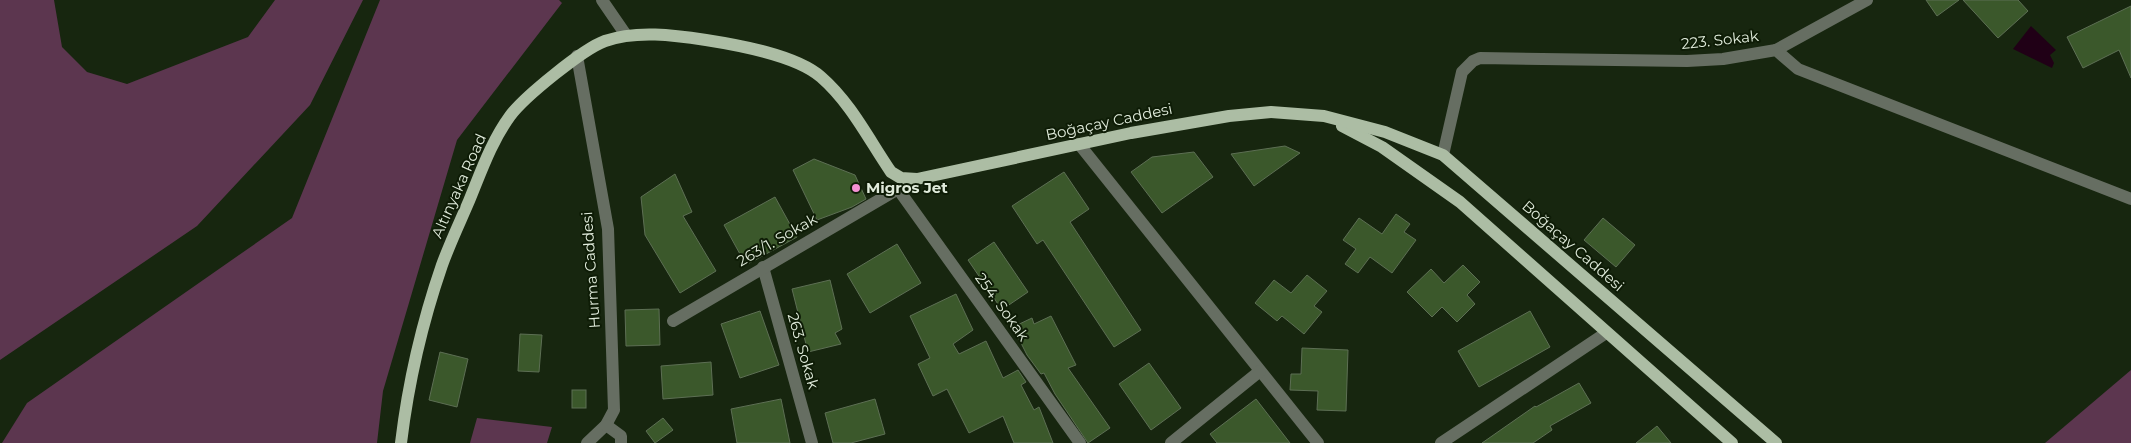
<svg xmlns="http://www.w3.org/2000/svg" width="2131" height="443" viewBox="0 0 2131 443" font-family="Montserrat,sans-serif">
	<rect width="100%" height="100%" fill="#17260f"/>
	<g fill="#5c364f">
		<path d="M 0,0 L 54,0 L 62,47 L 87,72 L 127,84 L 248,37 L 275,0 L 363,0 L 310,105 L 197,226 L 0,360 Z"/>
		<path d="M 380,0 L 559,0 L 562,3 L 457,140 L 383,391 L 377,443 L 2,443 L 27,403 L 292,218 Z"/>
		<path d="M 2131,370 L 2131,443 L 2045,443 Z"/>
		<path d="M 477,418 L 552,427 L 547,443 L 470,443 Z"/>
	</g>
	<path fill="#200016" d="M 2031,26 L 2056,50 L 2050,55 L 2054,63 L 2052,68 L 2013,49 Z"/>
	<g fill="#3b582b" stroke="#5d6f54">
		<path d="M 1926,0 L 1959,0 L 1937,16 Z"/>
		<path d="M 1963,0 L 2018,0 L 2028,11 L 1998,38 Z"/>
		<path d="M 2131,6 L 2131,78 L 2119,50 L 2083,68 L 2067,37 Z"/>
		<path d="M 1285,146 L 1300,153 L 1254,186 L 1231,154 Z"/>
		<path d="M 1194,152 L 1213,177 L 1162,213 L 1131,172 L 1152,157 Z"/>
		<path d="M 814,159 L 855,175 L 866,199 L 852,207 L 817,220 L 793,170 Z"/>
		<path d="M 1064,172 L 1089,209 L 1070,222 L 1141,330 L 1114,347 L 1043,240 L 1037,244 L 1012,206 Z"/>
		<path d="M 675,174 L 692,212 L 683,216 L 716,271 L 680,293 L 645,235 L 641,197 Z"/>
		<path d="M 775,197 L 797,237 L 746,265 L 724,225 Z"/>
		<path d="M 1396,214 L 1410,224 L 1404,232 L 1416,240 L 1392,273 L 1370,257 L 1358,273 L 1345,264 L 1356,249 L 1343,240 L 1359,218 L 1382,234 Z"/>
		<path d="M 1603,218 L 1635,245 L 1616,267 L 1584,240 Z"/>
		<path d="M 994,242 L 1028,292 L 1000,311 L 1000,307 L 968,260 Z"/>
		<path d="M 897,244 L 921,283 L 870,313 L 847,274 Z"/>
		<path d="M 1463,265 L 1480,282 L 1467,295 L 1475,304 L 1457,322 L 1442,307 L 1432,317 L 1407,292 L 1431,269 L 1444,283 Z"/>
		<path d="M 1307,275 L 1327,291 L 1314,306 L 1322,312 L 1304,334 L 1282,316 L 1277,321 L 1255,303 L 1274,280 L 1291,293 Z"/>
		<path d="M 830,280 L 842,329 L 835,333 L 841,344 L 808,352 L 792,289 Z"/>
		<path d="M 956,294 L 973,330 L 953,344 L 959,354 L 986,341 L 1003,378 L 1018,370 L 1026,382 L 1021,385 L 1034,410 L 1039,407 L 1053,443 L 1014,443 L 1003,416 L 969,433 L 947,389 L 933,396 L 918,364 L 930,358 L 910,316 Z"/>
		<path d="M 659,309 L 660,345 L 626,346 L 625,310 Z"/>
		<path d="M 760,311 L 779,365 L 740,378 L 721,324 Z"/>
		<path d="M 1530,311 L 1550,347 L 1479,387 L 1458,351 Z"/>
		<path d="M 1051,316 L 1076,365 L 1068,368 L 1110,428 L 1088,443 L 1055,394 L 1044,373 L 1041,374 L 1027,355 L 1013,327 L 1032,318 L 1034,324 Z"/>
		<path d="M 520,334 L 542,335 L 539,372 L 518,371 Z"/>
		<path d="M 1302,348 L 1348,350 L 1346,411 L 1317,410 L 1318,391 L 1290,390 L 1291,374 L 1301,374 Z"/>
		<path d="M 440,352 L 468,359 L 457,407 L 429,400 Z"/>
		<path d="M 711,362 L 713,395 L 663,399 L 661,366 Z"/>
		<path d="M 1149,363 L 1181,408 L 1151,430 L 1119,384 Z"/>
		<path d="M 1579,383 L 1591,403 L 1550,426 L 1552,430 L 1533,443 L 1482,443 L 1535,406 L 1536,407 Z"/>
		<rect x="572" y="390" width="14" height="18"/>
		<path d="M 781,399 L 790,443 L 737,443 L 731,409 Z"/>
		<path d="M 875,399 L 885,434 L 851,443 L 833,443 L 825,413 Z"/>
		<path d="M 1256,399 L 1290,443 L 1217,443 L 1210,434 Z"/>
		<path d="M 663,418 L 673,430 L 655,443 L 646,431 Z"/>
		<path d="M 1657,426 L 1671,443 L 1636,443 Z"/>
	</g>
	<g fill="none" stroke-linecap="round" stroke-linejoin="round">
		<g stroke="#666e62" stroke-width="12">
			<path d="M 602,0 L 626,35"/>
			<path d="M 1776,50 L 1867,0"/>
			<path d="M 577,56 L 608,229 L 614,410 L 606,425 L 587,443"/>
			<path d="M 1079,144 L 1318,443"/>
			<path d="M 1443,155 L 1462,72 L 1473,61 L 1480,58 L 1687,61 L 1723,59 L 1776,50 L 1798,69 L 2131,199"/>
			<path d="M 898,189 L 1080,443"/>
			<path d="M 763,267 L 812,443"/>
			<path d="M 673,321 L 898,189"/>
			<path d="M 606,425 L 621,436 L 621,443"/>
			<path d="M 1171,443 L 1260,371"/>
			<path d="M 1441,443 L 1606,333"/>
		</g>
		<g stroke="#acbda4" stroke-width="12">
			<path d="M 1342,126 L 1382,147 L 1460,202 L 1732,443"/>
			<path d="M 401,443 C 408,385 423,320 442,265 C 450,243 460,222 469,201 C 481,172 491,142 510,116 C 524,97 583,49 605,41 C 636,30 674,35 706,40 C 738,45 796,55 821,77 C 851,103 869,140 891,172 L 901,178 L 917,179 L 1131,133 L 1229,116 L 1271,112 L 1324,116 L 1385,132 L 1443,155 L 1776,443"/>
		</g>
	</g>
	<circle fill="#f491d3" stroke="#0e1c06" stroke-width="2" cx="856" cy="188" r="5"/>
	<g text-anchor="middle" stroke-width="4" stroke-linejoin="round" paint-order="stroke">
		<g font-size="15" fill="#e0ebdb" stroke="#0e1c06">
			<text transform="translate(1720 40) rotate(-6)" y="5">223. Sokak</text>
			<text transform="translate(1109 122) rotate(-12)" y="5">Boğaçay Caddesi</text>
			<text transform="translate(459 186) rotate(-66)" y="5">Altınyaka Road</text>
			<text transform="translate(777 240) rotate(-30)" y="5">263/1. Sokak</text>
			<text transform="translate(1573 246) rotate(41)" y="5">Boğaçay Caddesi</text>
			<text transform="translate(591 270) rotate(-94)" y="5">Hurma Caddesi</text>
			<text transform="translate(1002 307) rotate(54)" y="5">254. Sokak</text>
			<text transform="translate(803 351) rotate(74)" y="5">263. Sokak</text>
		</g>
		<g font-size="15" font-weight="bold" fill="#e0ebdb" stroke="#0e1c06" text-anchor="start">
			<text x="866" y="193">Migros Jet</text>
		</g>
	</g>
</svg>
